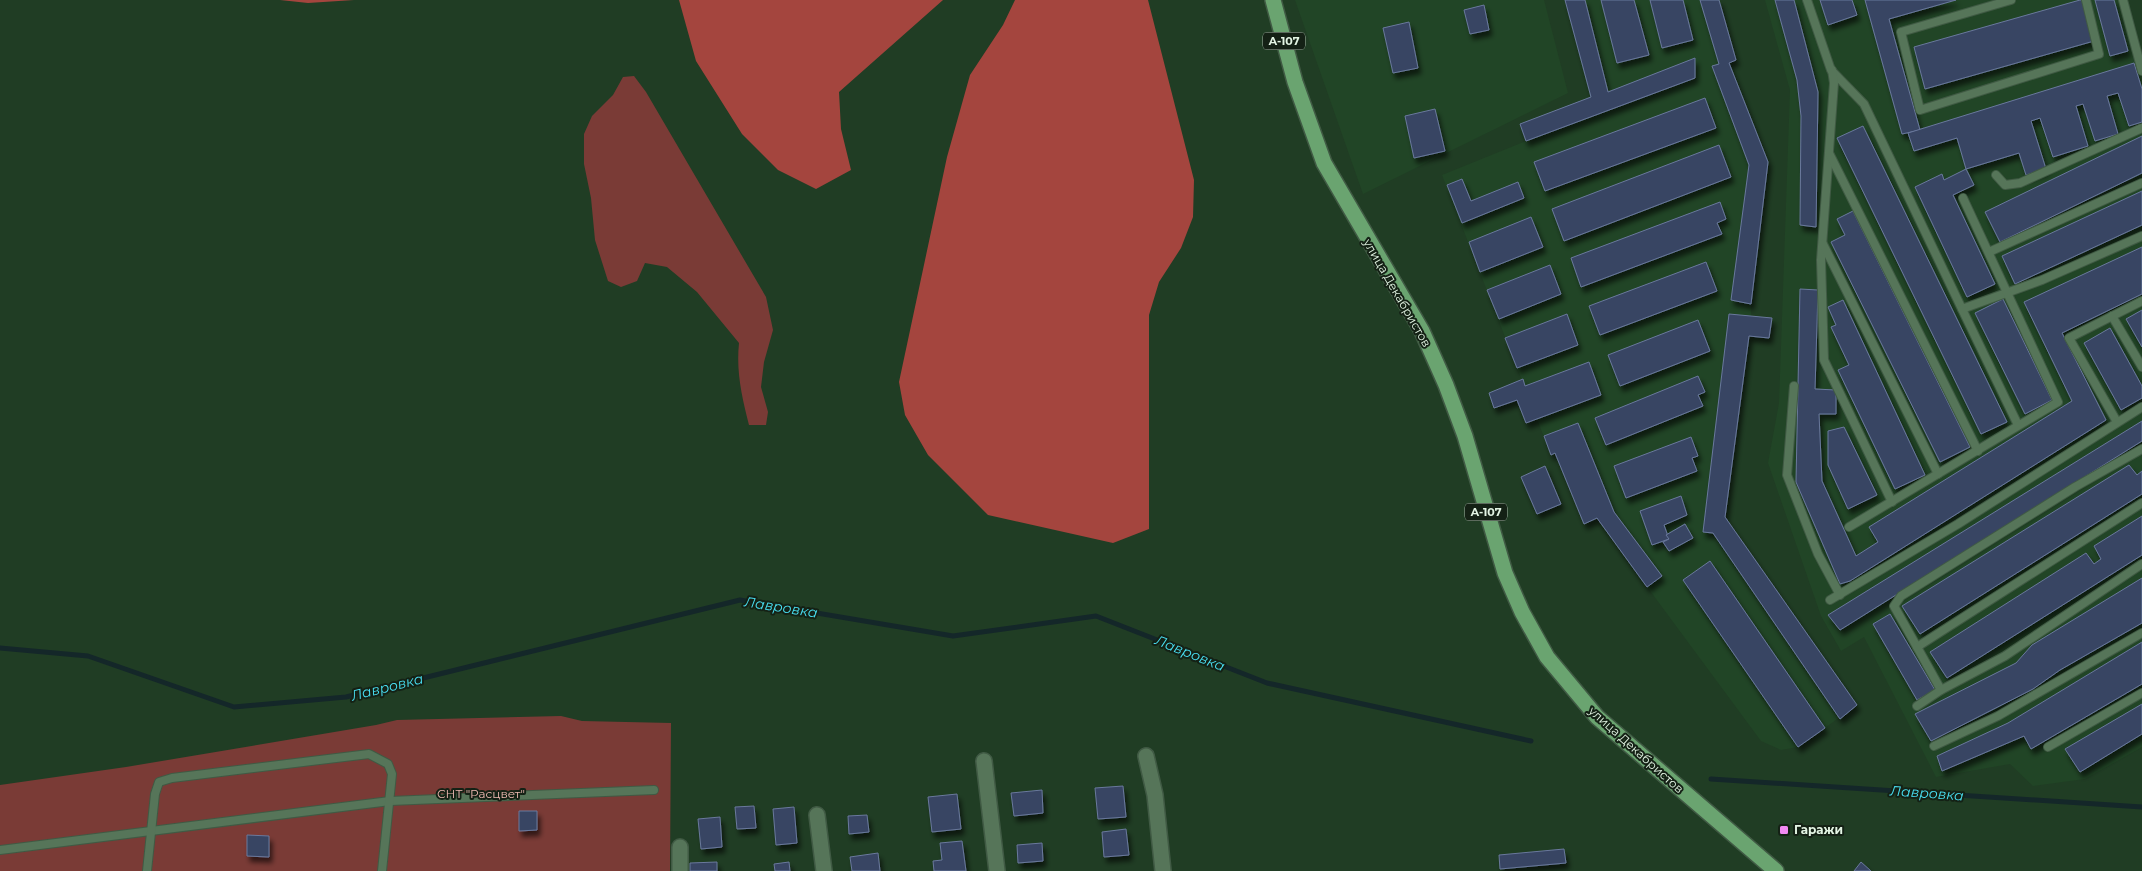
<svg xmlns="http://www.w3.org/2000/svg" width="2142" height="871" viewBox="0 0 2142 871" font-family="Montserrat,sans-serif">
	<defs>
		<filter id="shadow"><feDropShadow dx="3" dy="5.5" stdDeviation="2.5" flood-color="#0009"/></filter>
	</defs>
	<rect width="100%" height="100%" fill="#203d24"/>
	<g fill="#214526">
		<path d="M 1295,0 L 1544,0 L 1568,93 L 1363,194 Z"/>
		<path d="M 1565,0 L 1719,0 L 1736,60 L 1730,63 L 1768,162 L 1751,304 L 1751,316 L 1725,517 L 1857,705 L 1798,747 L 1781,750 L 1761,741 L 1597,519 L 1584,524 L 1555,454 L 1551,455 L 1442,175 L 1526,141 L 1520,124 L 1590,97 Z"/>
		<path d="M 1765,0 L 2125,0 L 2142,63 L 2142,747 L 2085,779 L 2033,786 L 2010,764 L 1936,777 L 1864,637 L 1841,651 L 1821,616 L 1768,463 L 1779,403 L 1790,90 Z"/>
	</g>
	<g fill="#7a3b36">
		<path d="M 634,76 L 646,92 L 766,297 L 773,330 L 764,362 L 761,387 L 768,412 L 766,425 L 749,425 C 742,397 736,372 739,343 L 697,292 L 667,267 L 645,263 L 637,281 L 621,287 L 608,281 L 595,240 L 591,198 L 584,164 L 584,134 L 592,116 L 613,95 L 623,77 Z"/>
		<path d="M 561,716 L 582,721 L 671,723 L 670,871 L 0,871 L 0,785 L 126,767 L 376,725 L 397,720 Z"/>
	</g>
	<g fill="#a4453e">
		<path d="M 280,0 L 354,0 L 308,3 Z"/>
		<path d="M 679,0 L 943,0 L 839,92 L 841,129 L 851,170 L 816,189 L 778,170 L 742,134 L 696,61 Z"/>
		<path d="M 1015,0 L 1148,0 L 1194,180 L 1193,217 L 1181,248 L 1159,282 L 1149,315 L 1149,529 L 1113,543 L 988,515 L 928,455 L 905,415 L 899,382 L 947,157 L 970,75 L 1003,25 Z"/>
	</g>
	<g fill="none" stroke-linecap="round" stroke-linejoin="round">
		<g stroke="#142729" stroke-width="5">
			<path d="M 0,648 L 88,656 L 234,707 L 346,697 L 740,600 L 953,636 L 1096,616 L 1267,683 L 1531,741"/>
			<path d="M 1711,779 L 2142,807"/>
		</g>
	</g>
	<g fill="#374464" stroke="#6a799c" filter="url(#shadow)">
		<path d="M 1565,0 L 1585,0 L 1608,92 L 1695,58 L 1695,78 L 1526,141 L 1520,124 L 1591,97 Z"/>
		<path d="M 1601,0 L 1634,0 L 1649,55 L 1617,63 Z"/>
		<path d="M 1650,0 L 1683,0 L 1693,40 L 1662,48 Z"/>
		<path d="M 1700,0 L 1719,0 L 1736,60 L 1729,63 L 1768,162 L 1751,304 L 1731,300 L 1749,165 L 1712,66 L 1719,64 Z"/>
		<path d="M 1775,0 L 1794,0 L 1818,92 L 1816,227 L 1800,225 L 1801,116 L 1797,80 Z"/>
		<path d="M 1820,0 L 1852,0 L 1857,15 L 1828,25 Z"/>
		<path d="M 1865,0 L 1956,0 L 1889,19 L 1920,130 L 1902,134 Z"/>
		<path d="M 2080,0 L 2082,0 L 2094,41 L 1925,89 L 1914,47 Z"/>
		<path d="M 2095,0 L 2114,0 L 2128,51 L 2110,56 Z"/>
		<path d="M 1484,5 L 1489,30 L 1470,34 L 1464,10 Z"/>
		<path d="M 1409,22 L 1418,68 L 1393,73 L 1383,28 Z"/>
		<path d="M 2134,63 L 2142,89 L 2142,122 L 2129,126 L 2118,93 L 2107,96 L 2118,134 L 2095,141 L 2083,104 L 2076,106 L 2088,146 L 2053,157 L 2040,118 L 2031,121 L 2046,169 L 2026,175 L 2019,153 L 1966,169 L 1957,138 L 1914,151 L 1908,133 Z"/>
		<path d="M 1705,98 L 1716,128 L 1545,191 L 1534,162 Z"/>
		<path d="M 1435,109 L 1445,151 L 1414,158 L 1405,116 Z"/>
		<path d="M 1863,126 L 2007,422 L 1981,434 L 1837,138 Z"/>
		<path d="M 2142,136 L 2142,173 L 2000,242 L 1985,212 Z"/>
		<path d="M 1719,145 L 1731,177 L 1564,241 L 1552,209 Z"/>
		<path d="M 1966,169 L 1974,185 L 1953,195 L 1995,284 L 1967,297 L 1915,187 L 1942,174 L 1944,180 Z"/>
		<path d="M 1462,179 L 1471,201 L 1518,182 L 1524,198 L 1462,223 L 1447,185 Z"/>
		<path d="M 2142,191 L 2142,225 L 2015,284 L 2002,256 Z"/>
		<path d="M 1720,202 L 1726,219 L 1717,223 L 1722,234 L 1581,287 L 1571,258 Z"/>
		<path d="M 1853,211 L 1970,447 L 1940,462 L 1831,242 L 1845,235 L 1837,219 Z"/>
		<path d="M 1531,217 L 1543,247 L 1480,272 L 1469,242 Z"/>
		<path d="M 2142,247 L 2142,294 L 2062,333 L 2106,420 L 1850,581 L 1840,584 L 1796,482 L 1800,289 L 1818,290 L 1815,389 L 1836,390 L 1836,414 L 1819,414 L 1822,481 L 1856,556 L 1878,542 L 1869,527 L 2072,401 L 2024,302 Z"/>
		<path d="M 1706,262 L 1717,291 L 1600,335 L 1589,306 Z"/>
		<path d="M 1550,265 L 1561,294 L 1499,319 L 1487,290 Z"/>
		<path d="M 2003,299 L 2052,400 L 2025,414 L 1975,313 Z"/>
		<path d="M 1843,300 L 1925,475 L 1895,489 L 1838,370 L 1849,365 L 1831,327 L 1836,325 L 1828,307 Z"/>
		<path d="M 2142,310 L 2142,347 L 2126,319 Z"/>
		<path d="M 1567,314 L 1578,345 L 1517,368 L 1505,338 Z"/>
		<path d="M 1729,314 L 1772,318 L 1769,338 L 1749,336 L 1725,517 L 1857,705 L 1840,719 L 1713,533 L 1703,532 Z"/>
		<path d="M 1698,320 L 1710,351 L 1620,386 L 1608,355 Z"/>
		<path d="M 2110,328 L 2142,386 L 2142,398 L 2121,410 L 2084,343 Z"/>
		<path d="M 1589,362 L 1601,395 L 1526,423 L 1517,400 L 1494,408 L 1489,393 L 1523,379 L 1525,386 Z"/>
		<path d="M 1698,376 L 1705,392 L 1698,395 L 1703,406 L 1606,445 L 1595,418 Z"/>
		<path d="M 2142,421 L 2142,441 L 1840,630 L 1828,615 Z"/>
		<path d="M 1578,423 L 1614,512 L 1662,576 L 1647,587 L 1597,518 L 1584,524 L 1555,453 L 1551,455 L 1544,436 Z"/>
		<path d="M 1844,427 L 1877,495 L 1848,509 L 1828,465 L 1828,431 Z"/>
		<path d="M 1691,437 L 1698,456 L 1692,458 L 1697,471 L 1626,498 L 1614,466 Z"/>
		<path d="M 2129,465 L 2137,475 L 2142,471 L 2142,494 L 1920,634 L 1902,606 Z"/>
		<path d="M 1545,466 L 1561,504 L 1537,514 L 1521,477 Z"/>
		<path d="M 1681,496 L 1687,515 L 1664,525 L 1669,539 L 1652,545 L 1640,511 Z"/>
		<path d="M 2142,516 L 2142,555 L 1947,678 L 1930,652 L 2086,553 L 2094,564 L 2101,559 L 2094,546 Z"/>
		<path d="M 1685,524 L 1693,538 L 1669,551 L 1663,542 L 1669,539 L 1666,535 Z"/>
		<path d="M 1710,561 L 1825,728 L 1798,747 L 1683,580 Z"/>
		<path d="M 2142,578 L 2142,623 L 2060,670 L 2033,689 L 1931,741 L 1915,714 L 2016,663 L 2032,645 Z"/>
		<path d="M 1890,614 L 1935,690 L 1917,700 L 1873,624 Z"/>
		<path d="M 2142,642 L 2142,684 L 2031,749 L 2024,736 L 1942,771 L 1937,756 L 2008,723 Z"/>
		<path d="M 2142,704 L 2142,734 L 2080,772 L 2065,749 Z"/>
		<path d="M 1123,786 L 1126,817 L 1098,819 L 1095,788 Z"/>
		<path d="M 1042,790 L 1043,813 L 1014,816 L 1011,793 Z"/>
		<path d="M 957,794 L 961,829 L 932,832 L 928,797 Z"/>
		<path d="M 754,806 L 756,828 L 737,829 L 735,807 Z"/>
		<path d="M 794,807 L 797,843 L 776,845 L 773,809 Z"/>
		<path d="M 519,811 L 537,811 L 537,830 L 519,831 Z"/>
		<path d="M 867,815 L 869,832 L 849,834 L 848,816 Z"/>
		<path d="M 720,817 L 722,847 L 701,849 L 698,819 Z"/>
		<path d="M 1126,829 L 1129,855 L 1104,857 L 1102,832 Z"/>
		<path d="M 247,835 L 269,836 L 269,857 L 247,856 Z"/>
		<path d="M 962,841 L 966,871 L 934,871 L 933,861 L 942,860 L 940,843 Z"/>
		<path d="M 1042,843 L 1043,861 L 1018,863 L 1017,845 Z"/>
		<path d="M 1564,849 L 1566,863 L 1500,869 L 1499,855 Z"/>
		<path d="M 878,853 L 880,871 L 852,871 L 850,857 Z"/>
		<path d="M 717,862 L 717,871 L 690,871 L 690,863 Z"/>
		<path d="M 789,862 L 790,871 L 775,871 L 774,864 Z"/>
		<path d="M 1861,862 L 1871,871 L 1854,871 Z"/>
	</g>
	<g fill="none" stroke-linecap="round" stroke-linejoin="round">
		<g stroke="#405a44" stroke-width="10">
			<g id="service">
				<path d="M 1807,0 L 1831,70 L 1864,104 L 1962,309 L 2042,280 L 2142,236"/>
				<path d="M 2011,0 L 1901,32 L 1920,110 L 2099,54 L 2086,0"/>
				<path d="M 2123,0 L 2142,71"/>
				<path d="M 1832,70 L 1834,83 L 1821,260 L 1824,360 L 1892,502"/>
				<path d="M 1829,153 L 1978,451"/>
				<path d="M 1996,175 L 2005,185 L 2020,183 L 2142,128"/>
				<path d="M 1823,244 L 1938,474"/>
				<path d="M 1989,252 L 2142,183"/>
				<path d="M 1962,309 L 2018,425"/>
				<path d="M 2112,316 L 2142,367"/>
				<path d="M 1794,386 L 1787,475 L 1818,554 L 1840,595"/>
				<path d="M 2117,422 L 2069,338 L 2142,301"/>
				<path d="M 1849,527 L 2058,402 L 1963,198"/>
				<path d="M 1830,600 L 1958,524 L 2142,407"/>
				<path d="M 1917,647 L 1894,606 L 1901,596 L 2075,487 L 2142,449"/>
				<path d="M 1941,690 L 1917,647 L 2142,503"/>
				<path d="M 1917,706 L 1941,690 L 2005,656 L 2142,564"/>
				<path d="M 1934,746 L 1998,716 L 2142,633"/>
				<path d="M 2048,747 L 2142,693"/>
				<path d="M 0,850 L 390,801 L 654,790"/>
				<path d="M 147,871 L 155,794 L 159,782 L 172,778 L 369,754 L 388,764 L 392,774 L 382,871"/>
			</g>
		</g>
		<g stroke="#405a44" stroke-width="18">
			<g id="minor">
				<path d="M 1146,756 L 1155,795 L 1163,871"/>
				<path d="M 984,761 L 997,871"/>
				<path d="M 817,815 L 824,871"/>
				<path d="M 680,847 L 680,871"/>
			</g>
		</g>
		<g stroke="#405a44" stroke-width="18">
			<path id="trunk" d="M 1273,0 L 1295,82 L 1324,163 L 1422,331 L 1446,385 L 1465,436 L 1505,573 L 1522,612 L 1547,657 L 1597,717 L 1776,871"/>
		</g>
		<use href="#service" stroke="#567559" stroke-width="8"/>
		<use href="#minor" stroke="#567559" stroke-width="15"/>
		<use href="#trunk" stroke="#6aa470" stroke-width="15"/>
	</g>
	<rect fill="#f28af3" stroke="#142115" stroke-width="2" x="1779" y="825" width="10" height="10" rx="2.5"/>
	<g text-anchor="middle" stroke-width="4" stroke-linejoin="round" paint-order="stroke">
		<g fill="#142115" stroke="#a5b5a6" stroke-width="1">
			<rect x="1263" y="32.5" width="42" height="17" rx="4"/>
			<rect x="1465" y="503.5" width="42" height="17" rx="4"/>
		</g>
		<g font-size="11" font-weight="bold" fill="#e3f5e4">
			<text x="1284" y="45">А-107</text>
			<text x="1486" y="516">А-107</text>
		</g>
		<g font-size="12" fill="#e3f5e4" stroke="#142115">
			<text transform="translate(1397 293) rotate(60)" y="4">улица Декабристов</text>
			<text transform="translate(1636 750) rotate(42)" y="4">улица Декабристов</text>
		</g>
		<g font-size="12" fill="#eeb9b2" stroke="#142115">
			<text x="481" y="798">СНТ "Расцвет"</text>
		</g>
		<g font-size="12" font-weight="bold" fill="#e3f5e4" stroke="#142115" text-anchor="start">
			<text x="1794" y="834">Гаражи</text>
		</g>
		<g font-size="14" font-style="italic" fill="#49e0f3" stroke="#142115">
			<text transform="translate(781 607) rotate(9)" y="5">Лавровка</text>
			<text transform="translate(1190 653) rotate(22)" y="5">Лавровка</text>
			<text transform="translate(387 687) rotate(-14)" y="5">Лавровка</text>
			<text transform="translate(1927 793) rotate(4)" y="5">Лавровка</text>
		</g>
	</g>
</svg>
